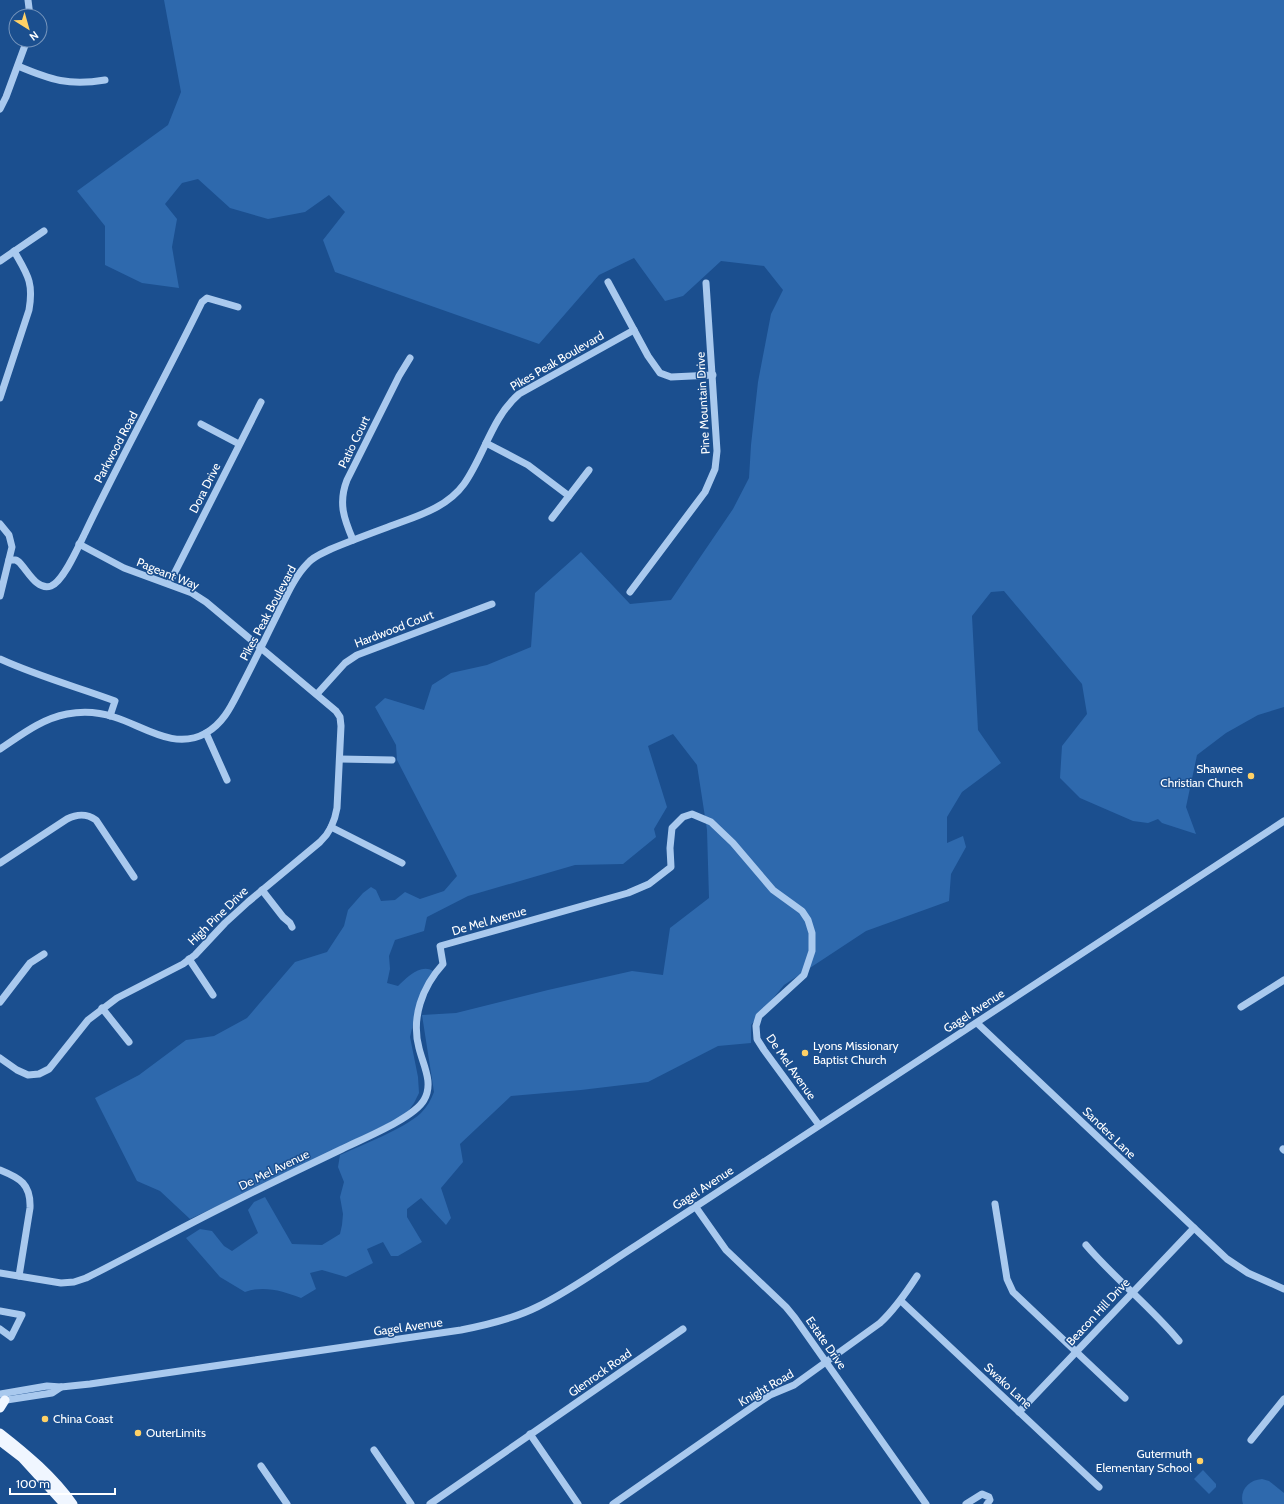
<svg xmlns="http://www.w3.org/2000/svg" width="1284" height="1504" viewBox="0 0 1284 1504" font-family="Cabin,sans-serif">
	<rect width="100%" height="100%" fill="#1b4f8f"/>
	<g fill="#2e69ad">
		<path d="M 164,0 L 1284,0 L 1284,707 L 1258,715 L 1226,733 L 1197,755 L 1186,807 L 1196,834 L 1162,823 L 1158,819 L 1148,823 L 1133,821 L 1080,798 L 1060,778 L 1062,746 L 1087,714 L 1082,684 L 1004,591 L 991,592 L 972,616 L 978,730 L 1001,763 L 962,792 L 947,817 L 947,843 L 963,836 L 966,847 L 951,874 L 949,901 L 866,931 L 784,985 L 751,1025 L 751,1043 L 718,1046 L 648,1082 L 581,1090 L 511,1096 L 460,1144 L 463,1162 L 441,1188 L 451,1218 L 446,1225 L 421,1198 L 407,1209 L 407,1217 L 422,1242 L 398,1256 L 391,1256 L 383,1242 L 367,1249 L 373,1263 L 346,1277 L 322,1270 L 310,1273 L 316,1289 L 301,1298 C 284,1291 263,1285 245,1292 L 220,1277 L 186,1238 L 200,1229 L 212,1231 L 224,1246 L 232,1251 L 258,1233 L 248,1210 L 254,1202 L 265,1197 L 292,1244 L 322,1245 L 340,1234 L 342,1225 L 343,1214 L 340,1197 L 344,1182 L 338,1167 L 340,1155 C 364,1144 402,1130 421,1113 C 427,1107 431,1100 434,1092 L 422,1015 L 456,1013 L 548,990 L 632,971 L 663,975 L 670,928 L 709,898 L 707,830 L 697,765 L 673,734 L 648,746 L 667,807 L 654,829 L 656,837 L 623,864 L 575,865 L 468,896 L 427,917 L 424,931 L 395,940 L 389,956 L 390,969 L 387,983 L 398,986 C 406,978 421,963 433,971 L 421,991 L 410,1037 L 418,1077 L 419,1093 L 414,1103 L 407,1113 L 387,1124 L 190,1219 L 160,1191 L 137,1181 L 95,1098 L 139,1075 L 186,1040 L 214,1036 L 247,1018 L 295,962 L 327,952 L 344,926 L 348,910 L 363,893 L 371,887 L 376,890 L 381,901 L 395,900 L 405,892 L 420,899 L 444,891 L 457,876 L 397,760 L 396,745 L 375,707 L 385,698 L 424,710 L 432,685 L 451,673 L 487,665 L 531,647 L 535,593 L 581,552 L 630,604 L 671,600 L 733,509 L 749,478 L 751,445 L 758,382 L 771,314 L 783,290 L 764,266 L 721,261 L 683,296 L 665,301 L 634,258 L 599,275 L 539,344 L 335,272 L 323,240 L 345,212 L 329,195 L 305,212 L 268,219 L 230,208 L 198,179 L 182,183 L 165,204 L 177,219 L 172,247 L 179,288 L 142,283 L 105,265 L 105,226 L 77,191 L 168,125 L 181,92 Z"/>
		<path d="M 1203,1470 L 1216,1484 L 1216,1487 L 1209,1494 L 1194,1479 Z"/>
		<path d="M 1262,1479 L 1269,1481 L 1284,1493 L 1284,1504 L 1243,1504 C 1239,1491 1248,1480 1262,1479 Z"/>
	</g>
	<g fill="none" stroke-linecap="round" stroke-linejoin="round">
		<g stroke="#a9c9ee" stroke-width="7">
			<path d="M 28,0 L 30,16"/>
			<path d="M 18,66 C 51,80 69,86 105,80"/>
			<path d="M 0,109 L 6,97 L 27,40"/>
			<path d="M 0,261 L 44,231"/>
			<path d="M 608,282 L 648,356 L 660,373 L 671,377 L 713,375"/>
			<path d="M 0,398 L 29,310 C 34,282 27,274 14,251"/>
			<path d="M 201,424 L 239,444"/>
			<path d="M 486,443 L 528,465 L 569,496"/>
			<path d="M 552,518 L 589,470"/>
			<path d="M 0,524 L 9,535 L 12,547 L 0,596"/>
			<path d="M 353,540 C 344,519 338,503 347,480 L 399,376 L 410,358"/>
			<path d="M 9,560 L 16,560 L 19,562 C 28,571 37,591 51,586 C 64,581 79,545 85,533 C 122,455 164,380 202,302 L 207,298 L 238,307"/>
			<path d="M 169,584 L 261,402"/>
			<path d="M 630,592 L 705,492 L 715,469 L 717,451 L 706,283"/>
			<path d="M 0,659 C 37,676 77,687 115,701 L 110,716"/>
			<path d="M 317,694 L 345,663 L 357,655 L 492,604"/>
			<path d="M 206,733 L 227,780"/>
			<path d="M 0,749 C 21,735 41,719 67,714 C 82,711 99,712 114,717 C 144,726 174,751 206,733 C 225,722 232,704 242,685 C 254,662 265,639 277,615 C 286,597 294,577 308,563 C 314,556 323,553 331,549 C 350,541 369,534 388,527 C 414,517 446,509 464,484 C 484,456 492,417 519,394 L 634,330"/>
			<path d="M 340,759 L 392,760"/>
			<path d="M 331,827 L 402,863"/>
			<path d="M 0,863 L 67,819 C 77,814 86,813 96,820 L 134,877"/>
			<path d="M 262,890 L 283,917 L 290,923 L 292,927"/>
			<path d="M 189,959 L 213,995"/>
			<path d="M 0,1002 L 30,963 L 44,954"/>
			<path d="M 1241,1007 L 1284,980"/>
			<path d="M 102,1008 L 129,1042"/>
			<path d="M 977,1023 L 1227,1259 L 1248,1273 L 1284,1289"/>
			<path d="M 0,1058 L 17,1070 L 28,1075 L 39,1074 L 49,1069 L 88,1020 L 117,998 L 183,964 L 195,955 L 225,923 L 248,902 L 320,842 C 330,833 335,820 337,808 L 341,726 L 340,717 L 336,711 L 206,602 L 192,593 L 124,568 L 79,544"/>
			<path d="M 1283,1149 L 1284,1150"/>
			<path d="M 0,1170 C 20,1178 31,1184 30,1208 L 19,1276"/>
			<path d="M 995,1204 L 1007,1279 L 1013,1292 L 1125,1398"/>
			<path d="M 695,1206 L 726,1250 L 786,1307 L 795,1318 L 926,1504"/>
			<path d="M 1086,1245 C 1115,1279 1151,1307 1179,1341"/>
			<path d="M 0,1273 L 61,1283 L 74,1282 L 86,1278 C 132,1255 177,1230 223,1207 C 263,1187 302,1168 342,1149 C 362,1139 414,1118 424,1100 C 434,1083 423,1065 419,1048 C 411,1018 422,987 443,964 L 440,946 L 628,893 L 649,884 L 671,867 L 670,848 L 672,828 L 683,817 L 692,814 L 711,822 L 733,843 L 773,890 L 802,911 L 808,920 L 812,933 L 812,951 L 804,975 L 759,1016 L 756,1026 L 757,1039 L 764,1050 L 819,1125"/>
			<path d="M 901,1301 L 1099,1487"/>
			<path d="M 0,1311 L 22,1315 L 11,1337 L 0,1329"/>
			<path d="M 0,1394 L 47,1386 L 61,1387 L 90,1384 L 461,1330 C 487,1325 513,1319 537,1307 C 572,1290 604,1266 637,1245 L 1284,821"/>
			<path d="M 0,1401 L 52,1393 L 61,1387"/>
			<path d="M 1019,1412 L 1194,1228"/>
			<path d="M 530,1434 L 578,1504"/>
			<path d="M 1251,1440 L 1284,1399"/>
			<path d="M 374,1450 L 411,1504"/>
			<path d="M 261,1466 L 287,1504"/>
			<path d="M 430,1504 L 683,1329"/>
			<path d="M 613,1504 L 761,1401 L 770,1395 L 794,1385 L 880,1323 C 895,1309 906,1293 917,1276"/>
			<path d="M 966,1504 L 982,1494 L 989,1497 L 990,1500 L 987,1504"/>
		</g>
		<g stroke="#f0f6ff" stroke-width="9">
			<path d="M 0,1408 L 5,1400"/>
			<path d="M 0,1433 C 27,1454 53,1476 73,1504"/>
			<path d="M 0,1441 L 22,1458 L 64,1504"/>
		</g>
	</g>
	<g fill="#ffd166" stroke="#1b4f8f" stroke-width="1.5">
		<circle cx="1251" cy="776" r="4"/>
		<circle cx="805" cy="1053" r="4"/>
		<circle cx="45" cy="1419" r="4"/>
		<circle cx="138" cy="1433" r="4"/>
		<circle cx="1200" cy="1461" r="4"/>
	</g>
	<g text-anchor="middle" stroke-width="3" stroke-linejoin="round" paint-order="stroke">
		<g font-size="12" fill="#fff" stroke="#1b4f8f">
			<text transform="translate(557 361) rotate(-30)" y="4">Pikes Peak Boulevard</text>
			<text transform="translate(703 403) rotate(-93)" y="4">Pine Mountain Drive</text>
			<text transform="translate(354 442) rotate(-64)" y="4">Patio Court</text>
			<text transform="translate(116 447) rotate(-62)" y="4">Parkwood Road</text>
			<text transform="translate(205 488) rotate(-63)" y="4">Dora Drive</text>
			<text transform="translate(168 574) rotate(22)" y="4">Pageant Way</text>
			<text transform="translate(268 613) rotate(-62)" y="4">Pikes Peak Boulevard</text>
			<text transform="translate(394 629) rotate(-21)" y="4">Hardwood Court</text>
			<text transform="translate(218 916) rotate(-44)" y="4">High Pine Drive</text>
			<text transform="translate(489 921) rotate(-16)" y="4">De Mel Avenue</text>
			<text transform="translate(974 1011) rotate(-33)" y="4">Gagel Avenue</text>
			<text transform="translate(791 1067) rotate(55)" y="4">De Mel Avenue</text>
			<text transform="translate(1109 1133) rotate(44)" y="4">Sanders Lane</text>
			<text transform="translate(274 1170) rotate(-26)" y="4">De Mel Avenue</text>
			<text transform="translate(703 1188) rotate(-33)" y="4">Gagel Avenue</text>
			<text transform="translate(1098 1312) rotate(-47)" y="4">Beacon Hill Drive</text>
			<text transform="translate(408 1327) rotate(-8)" y="4">Gagel Avenue</text>
			<text transform="translate(826 1343) rotate(55)" y="4">Estate Drive</text>
			<text transform="translate(600 1373) rotate(-35)" y="4">Glenrock Road</text>
			<text transform="translate(1008 1386) rotate(43)" y="4">Swako Lane</text>
			<text transform="translate(766 1388) rotate(-30)" y="4">Knight Road</text>
		</g>
		<g font-size="12" fill="#fff" stroke="#1b4f8f" text-anchor="start">
			<text x="1243" y="773" text-anchor="end">Shawnee<tspan x="1243" dy="14">Christian Church</tspan></text>
			<text x="813" y="1050">Lyons Missionary<tspan x="813" dy="14">Baptist Church</tspan></text>
			<text x="53" y="1423">China Coast</text>
			<text x="146" y="1437">OuterLimits</text>
			<text x="1192" y="1458" text-anchor="end">Gutermuth<tspan x="1192" dy="14">Elementary School</tspan></text>
		</g>
	</g>
	<g transform="translate(28 28) rotate(143)"><circle r="19" fill="#1b4f8f" stroke="#7695bc"/>
	<path d="M0-3L7 15L0 10L-7 15Z" fill="#ffd166"/>
	<text y="-6" font-size="11" font-weight="bold" text-anchor="middle" fill="#ffffff">N</text>
	</g>
	<path d="M10 1488v6h105v-6" fill="none" stroke="#ffffff" stroke-width="2"/>
	<text x="16" y="1488" font-size="12" fill="#ffffff" stroke="#1b4f8f" stroke-width="3" paint-order="stroke">100 m</text>
</svg>
